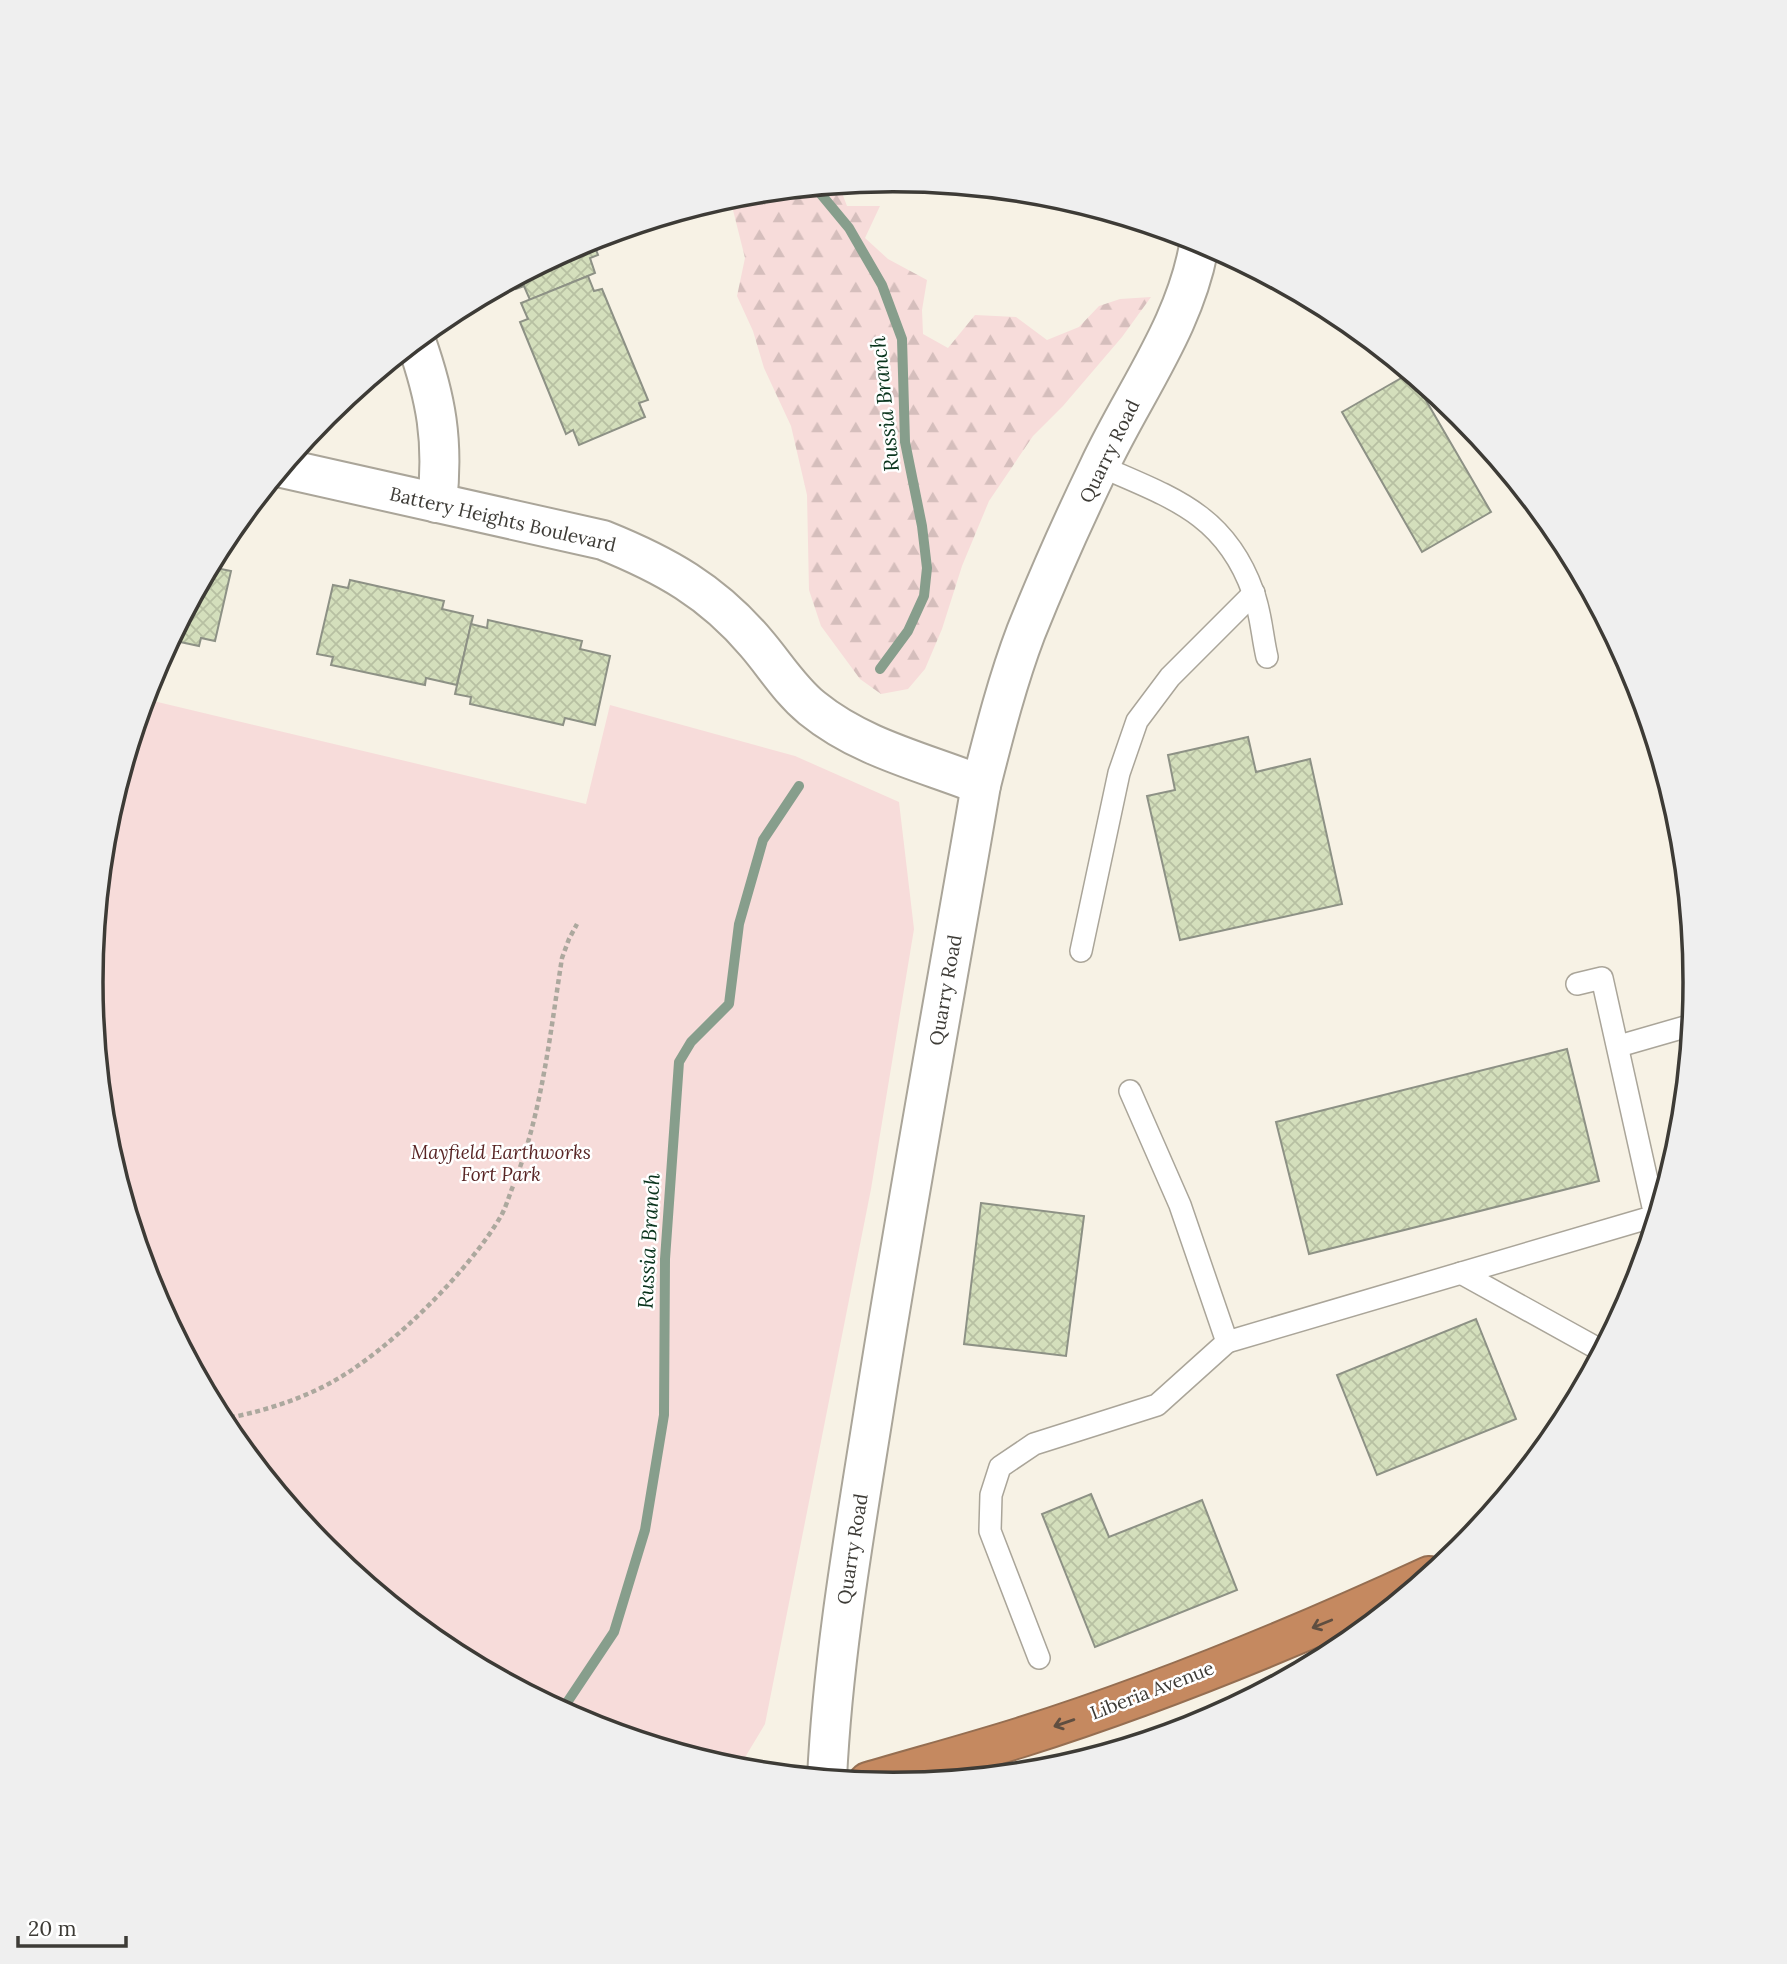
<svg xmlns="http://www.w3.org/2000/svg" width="1787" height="1964" viewBox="0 0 1787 1964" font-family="Lora,serif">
	<defs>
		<pattern id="forest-firs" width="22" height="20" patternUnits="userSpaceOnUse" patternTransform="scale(1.75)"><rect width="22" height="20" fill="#f7dcda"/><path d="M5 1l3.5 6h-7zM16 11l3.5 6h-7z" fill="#d5bebc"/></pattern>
		<pattern id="building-cross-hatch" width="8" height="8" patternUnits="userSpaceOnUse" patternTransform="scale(1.75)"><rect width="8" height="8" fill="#d4dfbc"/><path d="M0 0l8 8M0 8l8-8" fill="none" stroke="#b7c0a2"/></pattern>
	</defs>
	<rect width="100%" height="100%" fill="#f7f2e5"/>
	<path fill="url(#forest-firs)" d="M 839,185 L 847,206 L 880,206 L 865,238 L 888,259 L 927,280 L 922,310 L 923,334 L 948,348 L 975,315 L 1016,317 L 1047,340 L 1079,327 L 1099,306 L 1120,299 L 1151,297 L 1122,337 L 1063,406 L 1033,436 L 989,501 L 962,566 L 942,629 L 925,669 L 908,689 L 881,694 L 860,679 L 821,626 L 809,590 L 807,495 L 791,426 L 764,368 L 753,331 L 737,296 L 745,258 L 732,206 L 727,198 L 737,195 Z"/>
	<path fill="#f7dcda" d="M 145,699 L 586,804 L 610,705 L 795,756 L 899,802 L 914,929 L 871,1189 L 765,1724 L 741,1764 L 728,1766 L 586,1723 L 447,1649 L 326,1549 L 226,1427 L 152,1289 L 106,1138 L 91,982 L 107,825 Z"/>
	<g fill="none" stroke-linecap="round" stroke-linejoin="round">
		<g stroke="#879e8c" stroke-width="10">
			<path d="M 815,187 L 849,228 L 882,285 L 902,339 L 905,442 L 922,526 L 927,568 L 924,596 L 908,631 L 880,669"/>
			<path d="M 562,1710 L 614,1632 L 645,1530 L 664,1415 L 665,1259 L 679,1062 L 691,1042 L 729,1004 L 739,924 L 763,840 L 799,786"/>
		</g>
	</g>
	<g fill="url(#building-cross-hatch)" stroke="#8d9185" stroke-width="2">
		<path d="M 592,239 L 598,255 L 590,258 L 595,273 L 530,300 L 524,286 L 516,289 L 512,280 Z"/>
		<path d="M 588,276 L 594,291 L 602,289 L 648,400 L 639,403 L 645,417 L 579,445 L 573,430 L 566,434 L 520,322 L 528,319 L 521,303 Z"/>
		<path d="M 1410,373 L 1491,512 L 1422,552 L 1342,412 Z"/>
		<path d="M 214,558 L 218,559 L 216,568 L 231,571 L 215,641 L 201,638 L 199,646 L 171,640 Z"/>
		<path d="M 350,580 L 444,601 L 442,609 L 473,616 L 457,685 L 426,678 L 425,685 L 331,665 L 333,657 L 317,654 L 333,585 L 348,588 Z"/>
		<path d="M 488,620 L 582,641 L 580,649 L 610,656 L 595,725 L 565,718 L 563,725 L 470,704 L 471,697 L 455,694 L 471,624 L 487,628 Z"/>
		<path d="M 1248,737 L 1256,772 L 1310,759 L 1342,904 L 1180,940 L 1147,796 L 1175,790 L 1168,755 Z"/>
		<path d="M 1567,1049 L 1599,1181 L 1309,1254 L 1276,1122 Z"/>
		<path d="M 981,1203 L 1084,1216 L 1066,1356 L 964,1344 Z"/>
		<path d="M 1476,1319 L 1516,1419 L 1377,1475 L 1337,1375 Z"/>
		<path d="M 1091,1494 L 1109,1537 L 1202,1500 L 1237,1590 L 1095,1647 L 1042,1514 Z"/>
	</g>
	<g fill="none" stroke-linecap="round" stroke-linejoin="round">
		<g stroke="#aaa599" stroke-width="24">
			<g id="lane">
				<path d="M 1100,466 C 1170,497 1225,513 1253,592 C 1261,612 1262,636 1267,657"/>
				<path d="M 1081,951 L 1119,773 L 1137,721 L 1170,677 L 1254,593"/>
				<path d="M 1619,1046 L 1692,1025"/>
				<path d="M 1461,1273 L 1602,1351"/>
				<path d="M 1227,1342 L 1655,1216 L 1602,978 L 1577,984"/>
				<path d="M 1039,1658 L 990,1531 L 991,1495 L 1000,1467 L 1034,1444 L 1157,1405 L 1227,1342 L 1180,1205 L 1130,1091"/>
			</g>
		</g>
		<g stroke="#aaa599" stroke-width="42">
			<g id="street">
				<path d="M 416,341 C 436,398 444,441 437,503"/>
				<path d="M 282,468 L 603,540 C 665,565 712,591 756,643 C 775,665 789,689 812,708 C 861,748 923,762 981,785"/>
			</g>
		</g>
		<g stroke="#aaa599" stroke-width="42">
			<path id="secondary" d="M 827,1778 C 833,1656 854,1536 873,1416 C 906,1205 945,995 981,785 C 994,734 1007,682 1026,632 C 1048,577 1073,521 1099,467 C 1134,392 1187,324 1200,240"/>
		</g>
		<g stroke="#956e51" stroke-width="42">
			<path id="highway" d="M 868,1782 C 919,1767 971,1753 1022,1737 C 1161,1693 1297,1637 1429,1576"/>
		</g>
		<path stroke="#aca89e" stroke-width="4.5" stroke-dasharray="5 3.5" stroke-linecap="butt" d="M 222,1419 C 258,1413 300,1400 332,1382 C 389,1351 469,1271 501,1216 C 506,1207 509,1196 513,1186 C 542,1114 550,1034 562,958 L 569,939 L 577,924"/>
		<use href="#lane" stroke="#fff" stroke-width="21"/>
		<use href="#street" stroke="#fff" stroke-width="38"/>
		<use href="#secondary" stroke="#fff" stroke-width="38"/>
		<use href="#highway" stroke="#c58960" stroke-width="38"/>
	</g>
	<defs><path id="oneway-shaft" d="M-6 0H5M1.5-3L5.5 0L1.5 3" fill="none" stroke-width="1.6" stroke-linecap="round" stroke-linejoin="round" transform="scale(1.75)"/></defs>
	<g stroke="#5f4e40">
		<use href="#oneway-shaft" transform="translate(1322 1624) rotate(158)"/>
		<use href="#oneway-shaft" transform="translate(1064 1723) rotate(161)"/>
	</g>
	<g text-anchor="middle" stroke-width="5" stroke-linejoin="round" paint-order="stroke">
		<g font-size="19" fill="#3d3b36" stroke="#fff">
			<text transform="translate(1109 451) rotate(-64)" y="7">Quarry Road</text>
			<text transform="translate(503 519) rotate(13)" y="7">Battery Heights Boulevard</text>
			<text transform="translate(945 990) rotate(-80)" y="7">Quarry Road</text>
			<text transform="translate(852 1549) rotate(-81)" y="7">Quarry Road</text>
			<text transform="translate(1152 1690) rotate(-21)" y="7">Liberia Avenue</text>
		</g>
		<g font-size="19" font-style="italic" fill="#592525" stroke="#fff">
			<text x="501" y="1159">Mayfield Earthworks<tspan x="501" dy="22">Fort Park</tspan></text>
		</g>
		<g font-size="21" font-style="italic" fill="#0a341d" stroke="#fff">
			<text transform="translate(885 404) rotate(-96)" y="7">Russia Branch</text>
			<text transform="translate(649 1241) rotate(-87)" y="7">Russia Branch</text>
		</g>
	</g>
	<path d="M0 0H1787V1964H0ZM103 982a790 790 0 1 1 1580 0a790 790 0 1 1-1580 0Z" fill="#efefef" fill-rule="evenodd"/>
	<path fill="none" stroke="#3d3b36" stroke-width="3.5" d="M103 982a790 790 0 1 1 1580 0a790 790 0 1 1-1580 0Z"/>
	<path d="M18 1936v10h108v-10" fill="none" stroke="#3d3b36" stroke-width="3.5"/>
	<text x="28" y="1936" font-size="21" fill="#3d3b36" stroke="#ffffff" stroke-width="5" paint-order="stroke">20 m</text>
</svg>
